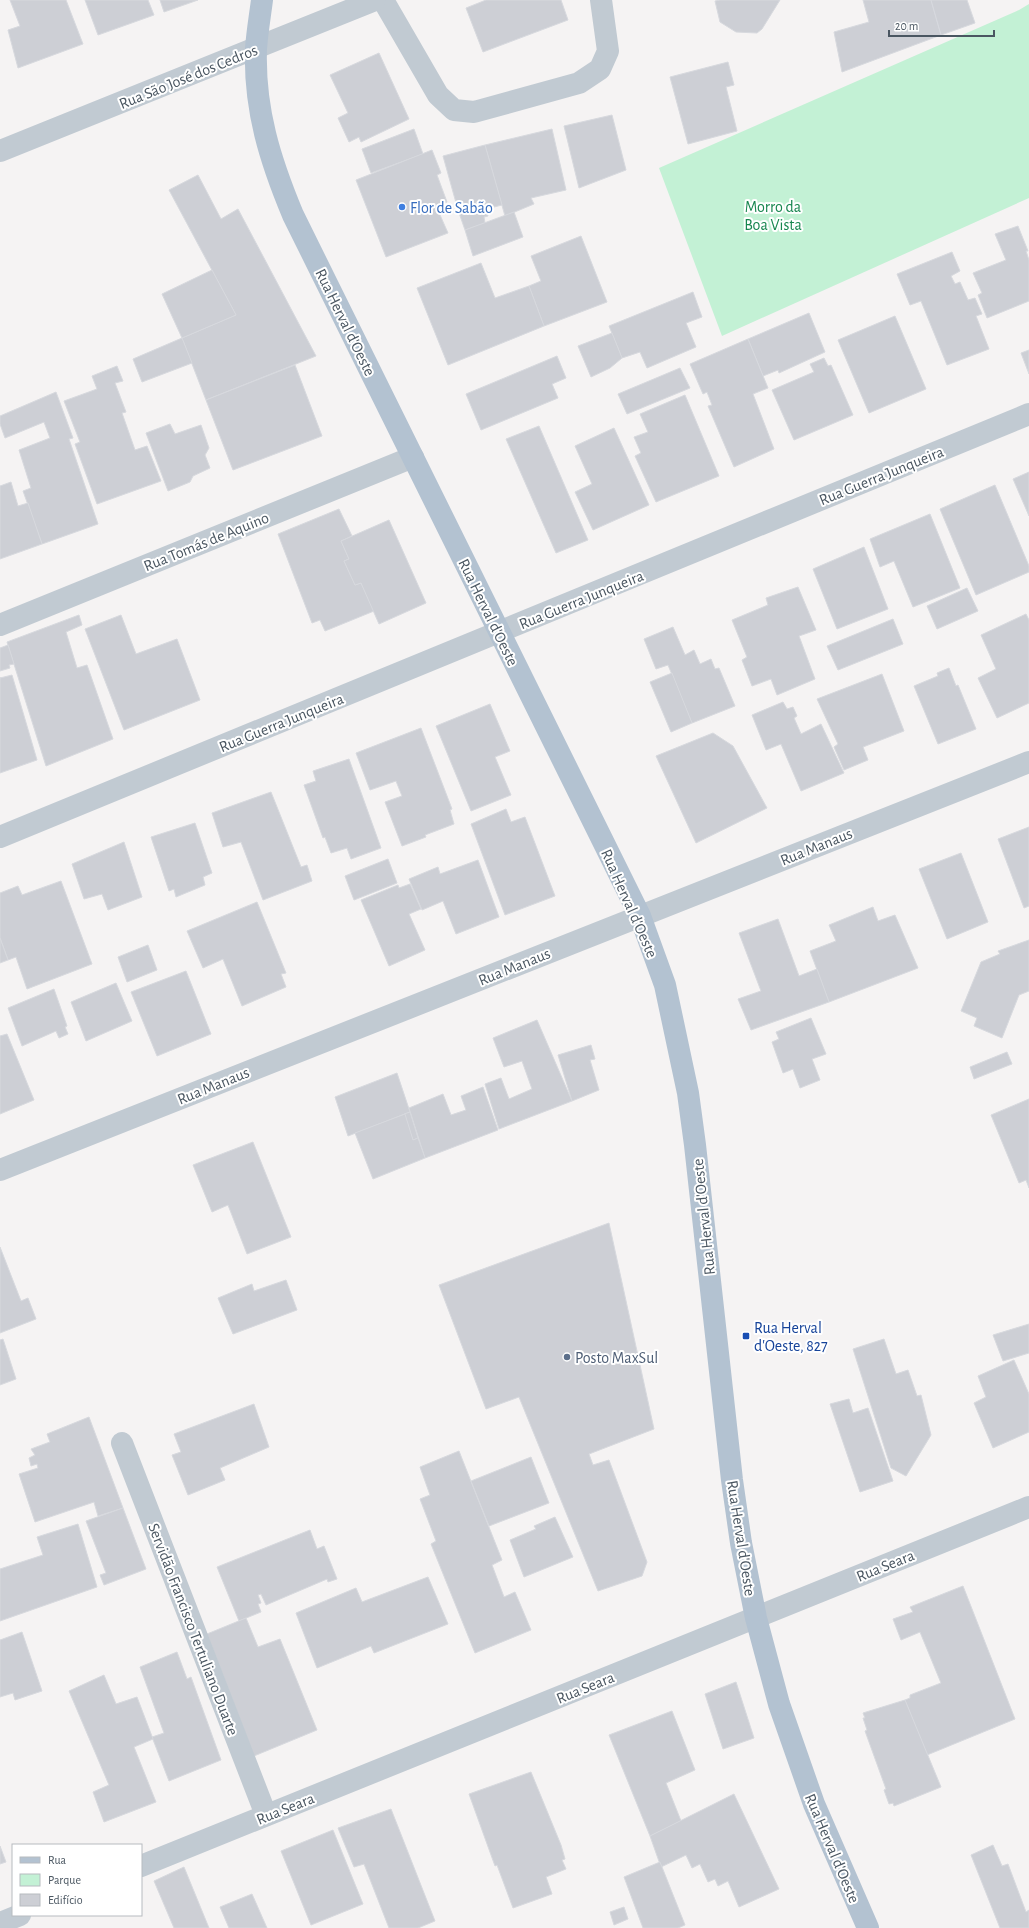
<svg xmlns="http://www.w3.org/2000/svg" width="1029" height="1928" viewBox="0 0 1029 1928" font-family="'Alegreya Sans',sans-serif">
	<rect width="100%" height="100%" fill="#f5f3f3"/>
	<path fill="#c3f1d5" d="M 1029,4 L 1029,198 L 722,336 L 659,168 L 1019,10 Z"/>
	<g fill="#cdcfd5" stroke="#d7d9de">
		<path d="M 10,0 L 66,0 L 83,44 L 18,68 L 8,30 L 20,26 Z"/>
		<path d="M 85,0 L 148,0 L 154,15 L 98,35 Z"/>
		<path d="M 160,0 L 198,0 L 164,12 Z"/>
		<path d="M 486,0 L 561,0 L 568,20 L 483,52 L 466,8 Z"/>
		<path d="M 720,0 L 780,0 L 762,29 L 757,33 L 736,32 L 720,22 L 715,1 Z"/>
		<path d="M 863,0 L 931,0 L 941,35 L 842,72 L 834,32 L 869,22 Z"/>
		<path d="M 931,0 L 967,0 L 975,23 L 941,35 Z"/>
		<path d="M 379,53 L 409,119 L 361,142 L 359,137 L 349,142 L 338,118 L 348,113 L 330,75 Z"/>
		<path d="M 728,62 L 734,85 L 726,87 L 737,131 L 688,144 L 670,77 Z"/>
		<path d="M 612,115 L 626,170 L 579,188 L 564,126 Z"/>
		<path d="M 414,129 L 423,154 L 371,173 L 362,149 Z"/>
		<path d="M 552,129 L 566,190 L 531,198 L 534,204 L 505,216 L 485,145 Z"/>
		<path d="M 485,145 L 502,205 L 486,209 L 488,216 L 484,217 L 485,223 L 465,230 L 458,210 L 443,156 Z"/>
		<path d="M 432,150 L 441,173 L 437,175 L 447,202 L 436,206 L 448,233 L 386,257 L 356,180 Z"/>
		<path d="M 198,175 L 221,219 L 238,209 L 316,356 L 206,400 L 182,338 L 236,315 L 169,190 Z"/>
		<path d="M 514,212 L 523,237 L 473,256 L 465,230 Z"/>
		<path d="M 1018,226 L 1028,251 L 1026,251 L 1029,260 L 1029,301 L 987,318 L 978,295 L 982,293 L 973,273 L 1006,260 L 995,234 Z"/>
		<path d="M 581,236 L 607,302 L 544,326 L 529,286 L 541,281 L 531,256 Z"/>
		<path d="M 952,252 L 960,271 L 951,276 L 955,284 L 960,282 L 968,300 L 975,298 L 982,314 L 976,316 L 989,349 L 947,365 L 921,301 L 910,305 L 897,274 Z"/>
		<path d="M 481,263 L 495,298 L 529,286 L 544,326 L 448,365 L 417,288 Z"/>
		<path d="M 212,270 L 236,315 L 182,338 L 162,294 Z"/>
		<path d="M 693,292 L 702,317 L 686,323 L 696,347 L 647,368 L 640,352 L 622,358 L 609,326 Z"/>
		<path d="M 809,313 L 825,352 L 779,373 L 778,370 L 763,376 L 748,339 Z"/>
		<path d="M 895,316 L 926,389 L 869,413 L 838,340 Z"/>
		<path d="M 612,333 L 622,358 L 610,368 L 591,377 L 578,346 Z"/>
		<path d="M 182,338 L 192,363 L 142,382 L 133,359 Z"/>
		<path d="M 748,339 L 768,388 L 753,394 L 774,449 L 734,467 L 708,406 L 712,405 L 707,392 L 703,394 L 690,364 Z"/>
		<path d="M 1029,350 L 1029,374 L 1021,353 Z"/>
		<path d="M 557,356 L 566,378 L 552,384 L 558,398 L 481,430 L 466,394 Z"/>
		<path d="M 824,358 L 828,366 L 831,365 L 853,415 L 794,440 L 772,390 L 814,372 L 810,364 Z"/>
		<path d="M 295,365 L 322,436 L 233,470 L 206,400 Z"/>
		<path d="M 117,366 L 123,381 L 115,383 L 126,412 L 122,413 L 135,450 L 147,446 L 161,481 L 97,504 L 75,444 L 80,442 L 64,401 L 97,389 L 92,376 Z"/>
		<path d="M 680,368 L 690,388 L 627,414 L 618,394 Z"/>
		<path d="M 56,392 L 73,438 L 69,439 L 98,524 L 42,544 L 23,491 L 31,488 L 19,450 L 50,438 L 44,422 L 5,438 L 0,424 L 0,416 Z"/>
		<path d="M 685,395 L 719,476 L 656,502 L 635,456 L 641,453 L 634,437 L 648,432 L 640,414 Z"/>
		<path d="M 170,424 L 175,434 L 201,425 L 209,448 L 205,455 L 210,468 L 193,476 L 190,482 L 168,491 L 146,433 Z"/>
		<path d="M 539,426 L 588,540 L 556,553 L 506,439 Z"/>
		<path d="M 614,428 L 649,505 L 593,530 L 575,492 L 592,484 L 575,446 Z"/>
		<path d="M 1029,472 L 1029,516 L 1013,479 Z"/>
		<path d="M 11,482 L 18,506 L 28,503 L 42,544 L 0,559 L 0,486 Z"/>
		<path d="M 995,485 L 1029,566 L 1029,572 L 976,595 L 940,509 Z"/>
		<path d="M 339,509 L 352,536 L 341,541 L 349,559 L 344,561 L 355,585 L 361,583 L 374,611 L 325,631 L 320,620 L 312,623 L 278,534 Z"/>
		<path d="M 930,514 L 960,588 L 913,607 L 894,561 L 880,567 L 870,539 Z"/>
		<path d="M 389,520 L 426,603 L 379,624 L 361,583 L 355,585 L 344,561 L 349,559 L 341,541 Z"/>
		<path d="M 864,547 L 888,609 L 837,629 L 813,569 Z"/>
		<path d="M 798,587 L 816,630 L 799,636 L 815,679 L 777,695 L 771,679 L 752,686 L 742,660 L 747,657 L 732,620 L 768,605 L 766,598 Z"/>
		<path d="M 967,588 L 978,611 L 937,629 L 927,606 Z"/>
		<path d="M 1026,614 L 1029,620 L 1029,703 L 997,718 L 978,678 L 996,669 L 981,635 Z"/>
		<path d="M 79,615 L 82,625 L 66,632 L 77,668 L 87,665 L 113,739 L 46,766 L 7,642 Z"/>
		<path d="M 121,615 L 136,654 L 177,639 L 200,700 L 124,730 L 85,629 Z"/>
		<path d="M 893,619 L 903,644 L 838,670 L 827,646 Z"/>
		<path d="M 673,627 L 685,655 L 694,650 L 700,664 L 711,659 L 715,669 L 719,668 L 735,706 L 692,723 L 668,665 L 656,669 L 644,639 Z"/>
		<path d="M 8,645 L 14,664 L 9,665 L 10,668 L 0,671 L 0,648 Z"/>
		<path d="M 949,668 L 956,686 L 958,685 L 976,729 L 938,744 L 914,686 L 938,676 L 937,673 Z"/>
		<path d="M 672,673 L 692,723 L 671,732 L 650,682 Z"/>
		<path d="M 882,674 L 904,731 L 863,747 L 868,760 L 844,770 L 834,747 L 838,744 L 817,699 Z"/>
		<path d="M 12,675 L 37,760 L 0,773 L 0,677 L 0,678 Z"/>
		<path d="M 783,702 L 787,709 L 793,707 L 797,716 L 794,718 L 801,734 L 821,724 L 844,773 L 801,791 L 781,744 L 766,750 L 752,715 Z"/>
		<path d="M 490,704 L 510,751 L 495,757 L 511,795 L 471,811 L 436,726 Z"/>
		<path d="M 421,728 L 452,809 L 450,810 L 454,824 L 425,835 L 426,837 L 402,846 L 385,802 L 402,796 L 396,781 L 370,790 L 356,753 Z"/>
		<path d="M 713,733 L 733,746 L 767,808 L 696,843 L 656,756 Z"/>
		<path d="M 349,759 L 381,848 L 351,859 L 347,848 L 331,853 L 325,837 L 323,838 L 304,785 L 316,781 L 313,771 Z"/>
		<path d="M 271,792 L 301,867 L 307,865 L 312,881 L 263,900 L 241,842 L 223,847 L 212,813 Z"/>
		<path d="M 506,809 L 511,822 L 525,817 L 555,896 L 505,915 L 471,824 Z"/>
		<path d="M 195,823 L 212,873 L 203,877 L 205,885 L 176,897 L 174,889 L 169,891 L 151,837 Z"/>
		<path d="M 1029,827 L 1029,906 L 1024,908 L 998,839 Z"/>
		<path d="M 124,842 L 142,897 L 108,910 L 102,894 L 84,899 L 72,864 Z"/>
		<path d="M 961,853 L 988,922 L 947,939 L 919,869 Z"/>
		<path d="M 388,859 L 397,883 L 354,900 L 345,876 Z"/>
		<path d="M 478,860 L 499,917 L 456,934 L 443,901 L 422,910 L 409,879 L 438,867 L 440,874 Z"/>
		<path d="M 61,881 L 92,964 L 27,989 L 16,957 L 8,960 L 0,938 L 0,893 L 18,886 L 22,895 Z"/>
		<path d="M 410,884 L 421,909 L 409,914 L 425,950 L 389,966 L 361,900 L 398,885 L 399,888 Z"/>
		<path d="M 257,902 L 286,973 L 281,974 L 286,987 L 242,1006 L 223,959 L 203,968 L 187,931 Z"/>
		<path d="M 873,907 L 878,921 L 895,915 L 918,968 L 829,1002 L 810,951 L 836,941 L 829,925 Z"/>
		<path d="M 778,919 L 799,976 L 817,969 L 829,1002 L 751,1030 L 738,999 L 761,991 L 739,933 Z"/>
		<path d="M 0,938 L 8,960 L 0,963 Z"/>
		<path d="M 1029,940 L 1029,991 L 1019,995 L 1002,1038 L 974,1026 L 977,1018 L 961,1011 L 981,962 L 1000,954 L 998,951 Z"/>
		<path d="M 148,945 L 157,970 L 127,982 L 118,957 Z"/>
		<path d="M 186,971 L 211,1034 L 157,1056 L 131,992 Z"/>
		<path d="M 116,983 L 132,1021 L 86,1041 L 71,1002 Z"/>
		<path d="M 54,989 L 67,1026 L 65,1027 L 68,1034 L 59,1038 L 56,1031 L 22,1046 L 8,1008 Z"/>
		<path d="M 811,1018 L 826,1054 L 812,1059 L 820,1080 L 800,1088 L 793,1069 L 783,1073 L 772,1042 L 779,1039 L 776,1032 Z"/>
		<path d="M 537,1020 L 572,1101 L 499,1129 L 485,1084 L 501,1078 L 509,1099 L 532,1089 L 522,1061 L 504,1067 L 493,1038 Z"/>
		<path d="M 7,1034 L 34,1100 L 0,1114 L 0,1036 Z"/>
		<path d="M 591,1045 L 595,1059 L 590,1060 L 599,1090 L 572,1101 L 558,1055 Z"/>
		<path d="M 1007,1052 L 1012,1064 L 974,1079 L 970,1067 Z"/>
		<path d="M 397,1073 L 410,1112 L 348,1136 L 335,1097 Z"/>
		<path d="M 483,1087 L 498,1130 L 425,1158 L 409,1108 L 443,1094 L 451,1115 L 466,1110 L 461,1096 Z"/>
		<path d="M 1029,1099 L 1029,1188 L 1026,1180 L 1019,1183 L 991,1115 Z"/>
		<path d="M 410,1112 L 418,1138 L 413,1140 L 404,1114 Z"/>
		<path d="M 405,1114 L 413,1140 L 418,1138 L 425,1158 L 373,1179 L 355,1133 Z"/>
		<path d="M 253,1142 L 291,1237 L 247,1254 L 228,1205 L 212,1212 L 193,1165 Z"/>
		<path d="M 609,1223 L 654,1429 L 589,1454 L 593,1465 L 609,1460 L 647,1562 L 642,1576 L 598,1591 L 519,1397 L 486,1409 L 439,1285 Z"/>
		<path d="M 0,1247 L 21,1301 L 28,1298 L 36,1319 L 0,1333 Z"/>
		<path d="M 286,1280 L 297,1310 L 233,1334 L 218,1298 L 252,1284 L 254,1291 Z"/>
		<path d="M 1029,1324 L 1029,1353 L 1003,1361 L 993,1335 Z"/>
		<path d="M 3,1339 L 16,1379 L 0,1385 L 0,1340 Z"/>
		<path d="M 884,1339 L 896,1374 L 908,1370 L 917,1396 L 921,1395 L 931,1435 L 906,1476 L 891,1468 L 853,1349 Z"/>
		<path d="M 1014,1360 L 1029,1394 L 1029,1432 L 993,1448 L 974,1403 L 986,1397 L 978,1376 Z"/>
		<path d="M 849,1399 L 853,1413 L 868,1408 L 893,1481 L 860,1492 L 830,1404 Z"/>
		<path d="M 254,1404 L 269,1447 L 220,1468 L 225,1480 L 188,1495 L 172,1455 L 181,1452 L 174,1434 Z"/>
		<path d="M 89,1417 L 123,1508 L 98,1516 L 94,1502 L 35,1522 L 19,1474 L 38,1468 L 37,1464 L 31,1466 L 29,1458 L 35,1455 L 31,1449 L 50,1442 L 47,1434 Z"/>
		<path d="M 459,1451 L 502,1560 L 492,1565 L 504,1597 L 515,1592 L 531,1630 L 475,1653 L 431,1544 L 436,1541 L 420,1499 L 430,1495 L 420,1467 Z"/>
		<path d="M 531,1457 L 549,1503 L 489,1526 L 471,1481 Z"/>
		<path d="M 123,1508 L 146,1569 L 104,1585 L 100,1575 L 106,1573 L 86,1521 Z"/>
		<path d="M 555,1517 L 573,1557 L 524,1577 L 510,1540 L 536,1529 L 534,1526 Z"/>
		<path d="M 78,1524 L 97,1587 L 0,1621 L 0,1569 L 43,1555 L 37,1537 Z"/>
		<path d="M 310,1530 L 317,1549 L 324,1546 L 337,1579 L 328,1582 L 327,1579 L 266,1605 L 261,1594 L 258,1595 L 261,1603 L 258,1604 L 261,1612 L 239,1621 L 217,1567 Z"/>
		<path d="M 428,1577 L 448,1624 L 374,1653 L 371,1646 L 317,1668 L 296,1613 L 356,1588 L 362,1602 Z"/>
		<path d="M 963,1586 L 1015,1719 L 927,1755 L 905,1700 L 910,1698 L 910,1695 L 941,1683 L 920,1632 L 901,1640 L 893,1619 L 913,1612 L 910,1607 Z"/>
		<path d="M 246,1618 L 258,1647 L 280,1639 L 317,1730 L 254,1756 L 207,1634 Z"/>
		<path d="M 22,1632 L 42,1691 L 15,1700 L 13,1693 L 0,1697 L 0,1640 Z"/>
		<path d="M 177,1652 L 187,1679 L 191,1677 L 221,1760 L 169,1781 L 152,1737 L 164,1733 L 140,1667 Z"/>
		<path d="M 104,1675 L 116,1704 L 137,1697 L 153,1739 L 134,1747 L 156,1802 L 104,1822 L 93,1792 L 109,1785 L 69,1691 Z"/>
		<path d="M 736,1682 L 754,1738 L 723,1749 L 705,1694 Z"/>
		<path d="M 905,1700 L 941,1787 L 894,1806 L 893,1803 L 889,1804 L 884,1790 L 886,1789 L 865,1731 L 867,1730 L 863,1718 L 865,1718 L 863,1713 Z"/>
		<path d="M 672,1711 L 695,1770 L 666,1783 L 681,1821 L 650,1836 L 609,1735 Z"/>
		<path d="M 531,1772 L 561,1845 L 565,1859 L 562,1860 L 566,1869 L 546,1877 L 552,1894 L 513,1908 L 497,1865 L 495,1866 L 469,1794 Z"/>
		<path d="M 734,1794 L 779,1889 L 739,1907 L 728,1881 L 718,1886 L 715,1879 L 708,1882 L 700,1864 L 692,1868 L 686,1855 L 661,1867 L 650,1836 Z"/>
		<path d="M 391,1809 L 435,1921 L 418,1928 L 389,1928 L 364,1864 L 354,1867 L 338,1828 Z"/>
		<path d="M 333,1830 L 363,1904 L 311,1925 L 281,1851 Z"/>
		<path d="M 993,1845 L 1002,1866 L 1008,1864 L 1026,1912 L 1029,1910 L 1029,1928 L 1000,1928 L 971,1855 Z"/>
		<path d="M 0,1846 L 6,1862 L 0,1864 Z"/>
		<path d="M 660,1862 L 685,1925 L 678,1928 L 643,1928 L 624,1877 Z"/>
		<path d="M 184,1867 L 209,1928 L 174,1928 L 154,1881 Z"/>
		<path d="M 252,1894 L 267,1928 L 229,1928 L 220,1907 Z"/>
		<path d="M 624,1907 L 628,1919 L 614,1925 L 610,1912 Z"/>
	</g>
	<g fill="none" stroke-linecap="round" stroke-linejoin="round">
		<g stroke="#c1cad2" stroke-width="22">
			<path d="M 383,0 L 438,95 L 454,110 L 474,112 L 579,83 L 600,69 L 608,51 L 601,0"/>
			<path d="M 0,151 L 375,0"/>
			<path d="M 0,625 L 413,457"/>
			<path d="M 0,837 L 1029,414"/>
			<path d="M 0,1170 L 1029,762"/>
			<path d="M 122,1443 L 266,1815"/>
			<path d="M 141,1866 L 1029,1507"/>
			<path d="M 0,1923 L 20,1915"/>
		</g>
		<path stroke="#b3c2d1" stroke-width="22" d="M 262,0 C 260,16 257,33 256,49 C 254,109 270,160 293,215 L 640,916 L 665,985 L 688,1093 L 695,1145 L 732,1480 L 741,1543 L 756,1618 L 779,1704 L 814,1804 L 868,1928"/>
	</g>
	<circle fill="#3f7fe0" stroke="#fff" stroke-width="1.5" cx="402" cy="207" r="4"/>
	<rect fill="#1a4fb4" stroke="#fff" stroke-width="1.5" x="742" y="1332" width="8" height="8" rx="2"/>
	<circle fill="#5c6f8a" stroke="#fff" stroke-width="1.5" cx="567" cy="1357" r="4"/>
	<g text-anchor="middle" stroke-width="4" stroke-linejoin="round" paint-order="stroke">
		<g font-size="16" fill="#4a5661" stroke="#fff">
			<text transform="translate(188 76) rotate(-22)" y="6">Rua São José dos Cedros</text>
			<text transform="translate(346 322) rotate(64)" y="6">Rua Herval d'Oeste</text>
			<text transform="translate(881 475) rotate(-22)" y="6">Rua Guerra Junqueira</text>
			<text transform="translate(206 541) rotate(-22)" y="6">Rua Tomás de Aquino</text>
			<text transform="translate(581 599) rotate(-22)" y="6">Rua Guerra Junqueira</text>
			<text transform="translate(489 612) rotate(64)" y="6">Rua Herval d'Oeste</text>
			<text transform="translate(281 722) rotate(-22)" y="6">Rua Guerra Junqueira</text>
			<text transform="translate(816 846) rotate(-22)" y="6">Rua Manaus</text>
			<text transform="translate(630 903) rotate(66)" y="6">Rua Herval d'Oeste</text>
			<text transform="translate(514 966) rotate(-22)" y="6">Rua Manaus</text>
			<text transform="translate(213 1085) rotate(-22)" y="6">Rua Manaus</text>
			<text transform="translate(703 1217) rotate(-96)" y="6">Rua Herval d'Oeste</text>
			<text transform="translate(742 1538) rotate(81)" y="6">Rua Herval d'Oeste</text>
			<text transform="translate(885 1565) rotate(-22)" y="6">Rua Seara</text>
			<text transform="translate(194 1629) rotate(69)" y="6">Servidão Francisco Tertuliano Duarte</text>
			<text transform="translate(585 1687) rotate(-22)" y="6">Rua Seara</text>
			<text transform="translate(285 1808) rotate(-22)" y="6">Rua Seara</text>
			<text transform="translate(833 1848) rotate(67)" y="6">Rua Herval d'Oeste</text>
		</g>
		<g font-size="16" fill="#17864f" stroke="#fff">
			<text x="773" y="212">Morro da<tspan x="773" dy="18">Boa Vista</tspan></text>
		</g>
		<g font-size="16" fill="#366cbe" stroke="#fff" text-anchor="start">
			<text x="410" y="213">Flor de Sabão</text>
		</g>
		<g font-size="16" fill="#164399" stroke="#fff" text-anchor="start">
			<text x="754" y="1333">Rua Herval<tspan x="754" dy="18">d'Oeste, 827</tspan></text>
		</g>
		<g font-size="16" fill="#4e5e75" stroke="#fff" text-anchor="start">
			<text x="575" y="1363">Posto MaxSul</text>
		</g>
	</g>
	<rect x="12" y="1844" width="130" height="72" fill="#ffffff" stroke="#b7bbc0"/>
	<rect x="20" y="1857" width="20" height="6" fill="#b3c2d1" stroke="#b7bbc0"/>
	<text x="48" y="1864" font-size="12" fill="#4a5661">Rua</text>
	<rect x="20" y="1874" width="20" height="12" fill="#c3f1d5" stroke="#b7bbc0"/>
	<text x="48" y="1884" font-size="12" fill="#4a5661">Parque</text>
	<rect x="20" y="1894" width="20" height="12" fill="#cdcfd5" stroke="#b7bbc0"/>
	<text x="48" y="1904" font-size="12" fill="#4a5661">Edifício</text>
	<path d="M889 30v6h105v-6" fill="none" stroke="#4a5661" stroke-width="2"/>
	<text x="895" y="30" font-size="12" fill="#4a5661" stroke="#ffffff" stroke-width="3" paint-order="stroke">20 m</text>
</svg>
